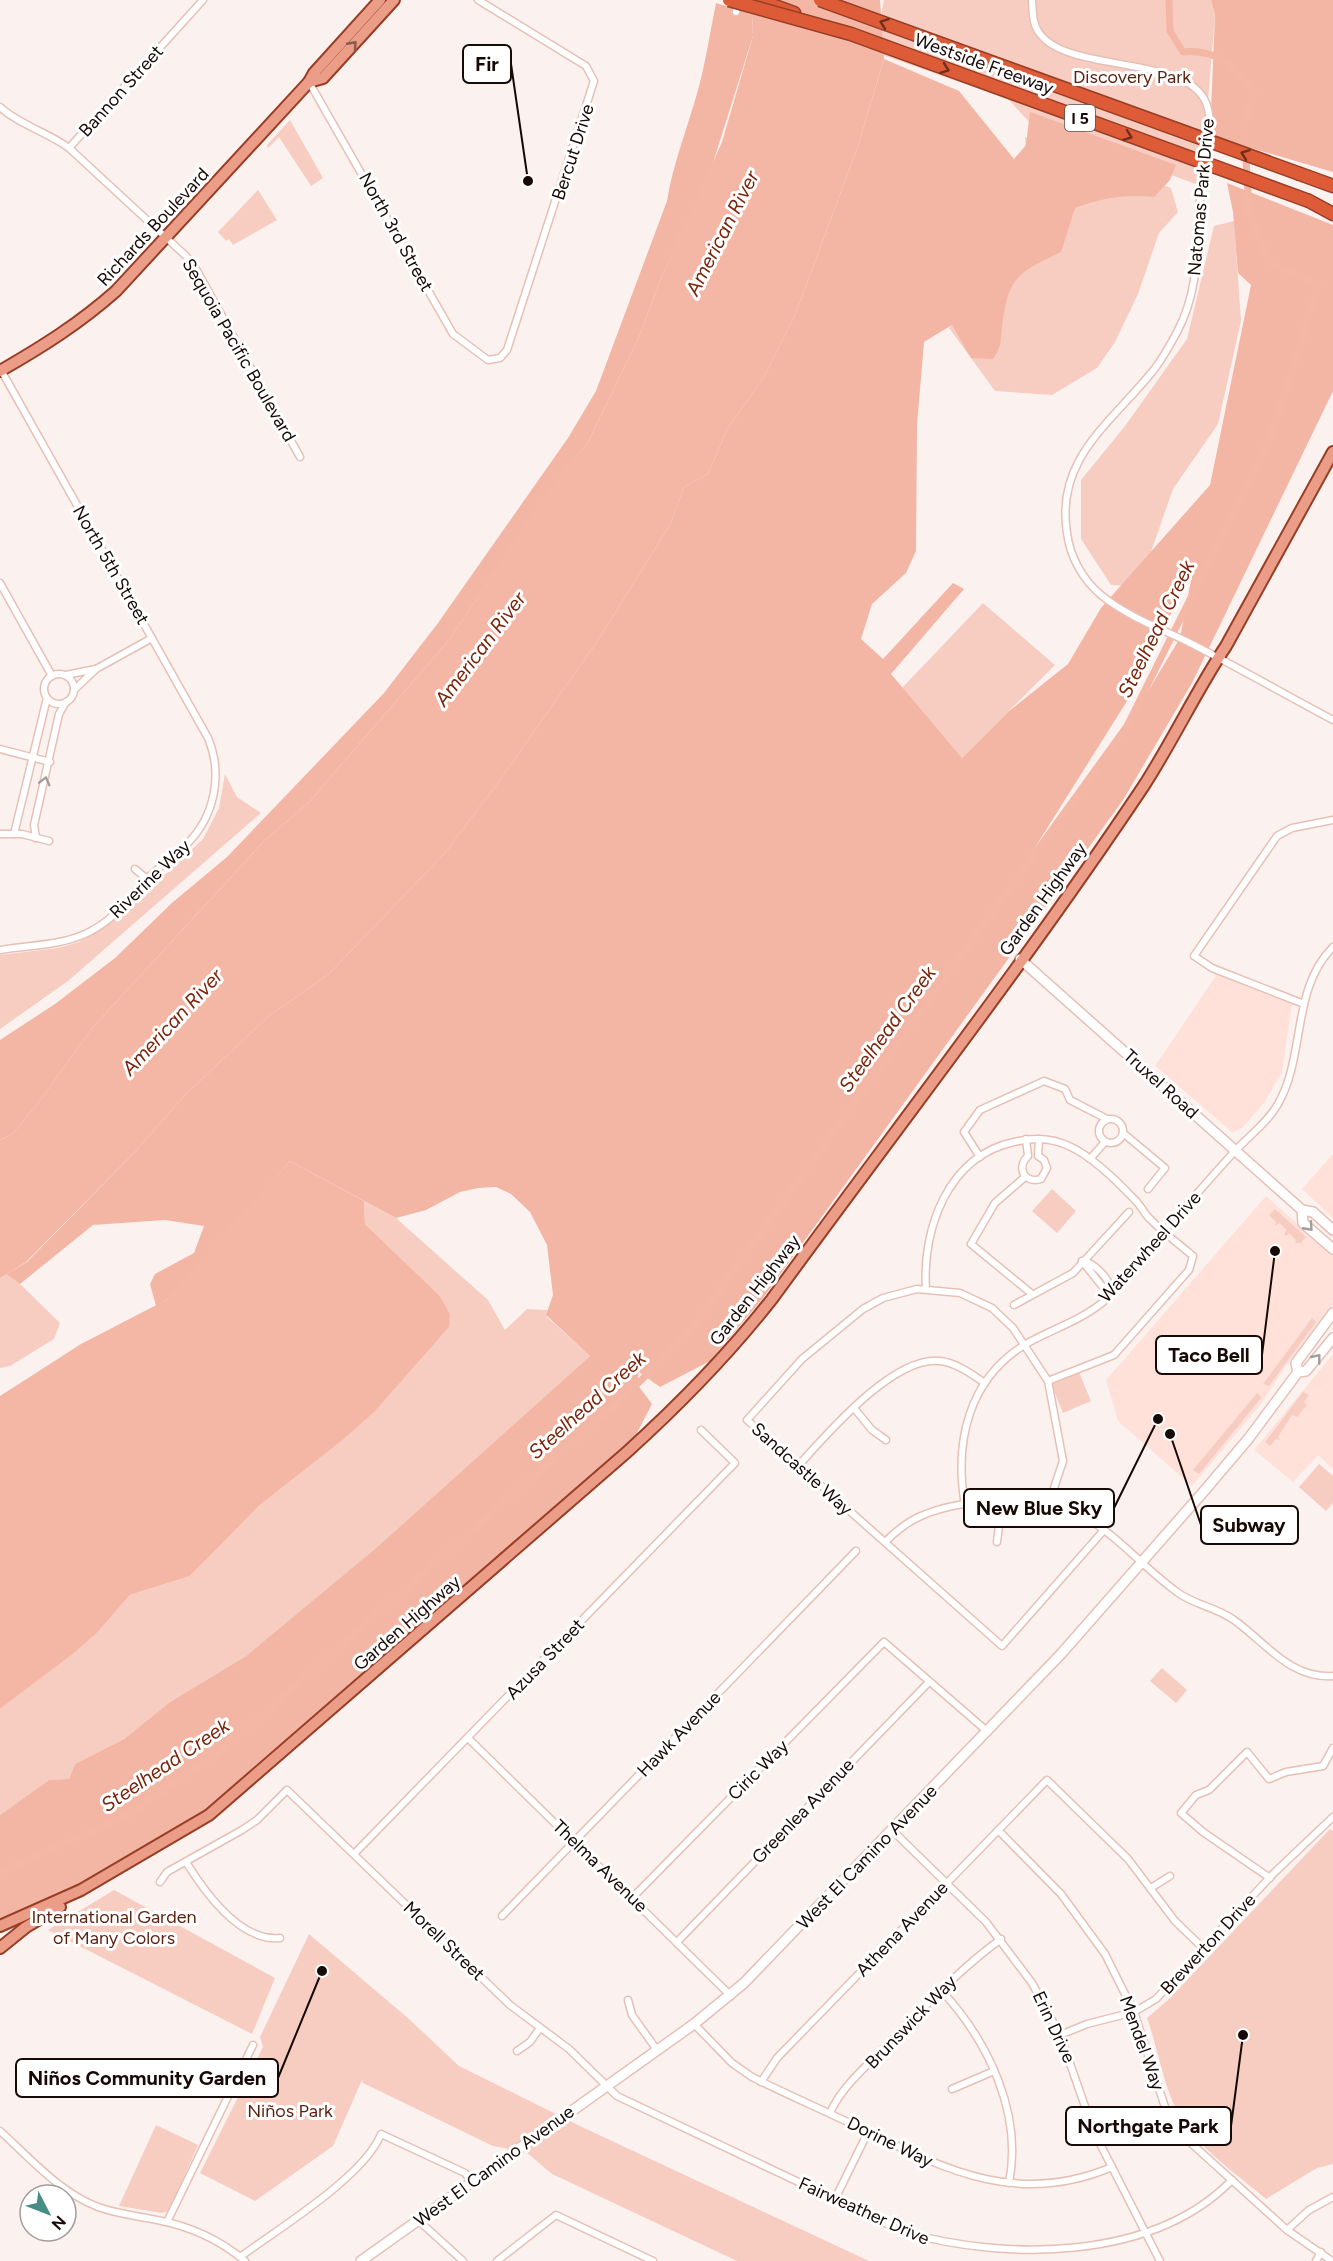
<svg xmlns="http://www.w3.org/2000/svg" width="1333" height="2261" viewBox="0 0 1333 2261" font-family="Figtree,sans-serif">
	<rect width="100%" height="100%" fill="#fbf2f0"/>
	<g fill="#ffe1d9">
		<path d="M 1217,974 L 1292,1004 L 1282,1072 L 1264,1103 L 1243,1127 L 1233,1133 L 1155,1066 Z"/>
		<path d="M 1333,1154 L 1333,1218 L 1302,1189 Z"/>
		<path d="M 1266,1196 L 1333,1256 L 1333,1305 L 1285,1367 L 1261,1404 L 1192,1486 L 1118,1421 L 1106,1380 Z"/>
		<path d="M 1333,1354 L 1333,1469 L 1318,1455 L 1293,1482 L 1254,1450 Z"/>
	</g>
	<g fill="#f7cdc2">
		<path d="M 884,0 L 1211,0 L 1215,15 L 1201,186 L 1030,123 L 1008,99 L 874,52 Z"/>
		<path d="M 290,120 L 323,178 L 311,186 L 279,137 L 268,148 L 267,145 Z"/>
		<path d="M 1025,137 L 1171,188 L 1178,212 L 1159,233 L 1138,294 L 1115,342 L 1097,368 L 1052,395 L 995,391 L 949,328 L 992,281 L 1029,222 Z"/>
		<path d="M 258,190 L 277,220 L 233,245 L 229,239 L 226,241 L 218,232 Z"/>
		<path d="M 1234,221 L 1241,321 L 1218,424 L 1173,489 L 1139,586 L 1111,585 L 1081,539 L 1081,480 L 1125,426 L 1187,339 L 1214,226 Z"/>
		<path d="M 983,603 L 1055,665 L 962,758 L 901,689 Z"/>
		<path d="M 225,774 L 237,797 L 261,813 L 68,981 L 0,1029 L 0,955 L 58,948 L 79,942 L 121,916 L 203,839 L 219,808 Z"/>
		<path d="M 1052,1189 L 1076,1211 L 1057,1233 L 1032,1211 Z"/>
		<path d="M 364,1201 L 396,1218 L 488,1300 L 505,1330 L 527,1309 L 548,1310 L 546,1316 L 590,1356 L 376,1548 L 246,1656 L 170,1702 L 124,1739 L 75,1764 L 69,1779 L 49,1780 L 0,1815 L 0,1709 L 73,1654 L 97,1633 L 130,1595 L 190,1576 L 260,1505 L 339,1443 L 449,1327 L 449,1314 L 439,1295 L 365,1224 Z"/>
		<path d="M 1275,1209 L 1306,1237 L 1301,1243 L 1295,1243 L 1296,1240 L 1289,1233 L 1286,1236 L 1284,1234 L 1287,1230 L 1279,1223 L 1275,1226 L 1276,1222 L 1269,1215 Z"/>
		<path d="M 6,1274 L 20,1284 L 60,1323 L 54,1339 L 10,1366 L 0,1368 L 0,1278 Z"/>
		<path d="M 1312,1318 L 1316,1322 L 1269,1386 L 1263,1384 Z"/>
		<path d="M 1079,1372 L 1091,1401 L 1063,1413 L 1051,1384 Z"/>
		<path d="M 1303,1392 L 1309,1395 L 1304,1402 L 1307,1405 L 1297,1417 L 1292,1415 L 1278,1437 L 1280,1440 L 1276,1439 L 1270,1446 L 1265,1442 Z"/>
		<path d="M 1257,1393 L 1262,1397 L 1199,1474 L 1193,1470 Z"/>
		<path d="M 1319,1464 L 1333,1476 L 1333,1503 L 1326,1511 L 1299,1487 Z"/>
		<path d="M 1162,1668 L 1187,1690 L 1176,1703 L 1150,1681 Z"/>
		<path d="M 1330,1829 L 1333,1831 L 1333,2164 L 1317,2168 L 1266,2199 C 1239,2176 1204,2152 1184,2123 C 1164,2093 1159,2051 1147,2018 L 1168,2000 Z"/>
		<path d="M 114,1890 L 275,1978 L 252,2034 L 48,1930 Z"/>
		<path d="M 309,1934 L 409,2019 L 459,2066 L 582,2127 L 869,2261 L 737,2261 L 552,2174 L 526,2152 L 493,2146 L 363,2083 L 362,2080 L 333,2146 L 255,2201 L 200,2173 L 263,2047 L 260,2037 Z"/>
		<path d="M 156,2125 L 198,2145 L 169,2211 L 162,2213 L 119,2206 Z"/>
	</g>
	<g fill="#f3b5a4" fill-rule="evenodd">
		<path d="M 1211,0 L 1333,0 L 1333,172 L 1210,136 L 1215,15 Z"/>
		<path d="M 716,3 L 752,14 L 753,36 L 711,169 L 661,278 L 639,337 L 587,444 L 561,475 L 448,641 L 309,802 L 264,841 L 92,1028 L 38,1103 L 12,1134 L 0,1140 L 0,1040 L 55,1004 L 115,958 L 173,902 L 227,857 L 384,693 L 438,623 L 568,438 L 596,391 L 667,201 C 673,163 688,127 698,90 C 706,61 710,32 716,3 Z"/>
		<path d="M 884,59 L 959,91 L 1014,159 L 1026,145 L 1030,112 L 1176,165 L 1170,180 L 1154,197 C 1126,194 1101,198 1075,208 L 1061,252 C 1017,273 1008,277 1002,327 C 1001,340 1001,348 993,359 L 971,358 L 952,325 L 924,342 L 917,425 L 916,551 L 906,573 L 872,604 L 861,639 L 883,659 L 953,583 L 964,589 L 891,674 L 962,758 L 1008,712 L 1068,664 L 1101,608 L 1210,485 L 1251,285 L 1238,273 L 1233,212 L 1227,183 L 1333,225 L 1333,391 L 1192,683 L 1123,800 L 763,1298 L 710,1361 L 660,1387 L 639,1372 L 637,1384 L 652,1404 L 627,1452 L 265,1769 L 175,1836 L 53,1903 L 0,1922 L 0,1815 L 49,1780 L 69,1779 L 75,1764 L 124,1739 L 170,1702 L 246,1656 L 376,1548 L 590,1356 L 546,1315 L 553,1295 L 547,1245 L 530,1212 L 511,1194 L 496,1187 L 478,1188 L 460,1192 L 426,1210 L 396,1218 L 290,1161 L 193,1272 L 166,1300 L 156,1306 L 150,1284 L 155,1274 L 194,1253 L 204,1226 L 165,1220 L 93,1225 L 20,1284 L 6,1274 L 27,1262 L 137,1150 L 185,1095 L 269,1016 L 329,974 L 445,853 L 498,783 L 597,642 L 670,525 L 684,487 L 708,474 L 728,428 L 763,379 L 796,313 L 858,146 ZM 1193,570 L 1180,638 L 1127,726 L 992,916 L 1127,701 Z"/>
	</g>
	<g fill="#f4b7a6">
		<path d="M 756,0 L 880,0 L 884,59 L 858,146 L 796,313 L 763,379 L 728,428 L 708,474 L 684,487 L 670,525 L 597,642 L 498,783 L 445,853 L 329,974 L 269,1016 L 185,1095 L 137,1150 L 26,1262 L 0,1278 L 0,1140 L 12,1134 L 38,1103 L 92,1028 L 264,841 L 309,802 L 448,641 L 561,474 L 587,444 L 639,337 L 661,278 L 722,142 L 753,36 L 752,14 Z"/>
		<path d="M 290,1161 L 364,1201 L 365,1224 L 439,1295 L 450,1314 L 449,1327 L 374,1412 L 339,1443 L 260,1505 L 190,1576 L 130,1595 L 97,1633 L 73,1654 L 0,1709 L 0,1396 L 81,1344 L 166,1300 Z"/>
	</g>
	<g fill="none" stroke-linecap="round" stroke-linejoin="round">
		<path stroke="#f4b7a6" stroke-width="7" d="M 0,1872 L 125,1817 L 217,1754 L 622,1399 L 687,1335 L 1127,726 L 1270,439 L 1319,285 L 1269,263 L 1249,210 L 1244,126 L 1254,92 C 1231,68 1219,48 1183,52 L 1170,31 L 1169,0"/>
		<g stroke="#e7c0b5" stroke-width="9">
			<g id="minor">
				<path d="M 1032,0 C 1033,13 1032,24 1040,34 C 1071,75 1196,53 1208,109 C 1214,134 1203,160 1201,186 C 1196,236 1202,286 1177,332 C 1170,345 1162,360 1152,372 C 1111,423 1055,459 1067,533 C 1070,557 1083,580 1101,595 C 1128,617 1162,629 1192,644 C 1239,668 1286,695 1333,720"/>
				<path d="M 736,12 L 737,1"/>
				<path d="M 309,82 L 453,334 L 488,360 L 500,358 L 507,350 L 594,81 L 586,66 L 478,0"/>
				<path d="M 0,107 C 20,125 47,132 69,148 L 186,256 L 196,269 L 300,457"/>
				<path d="M 69,148 L 203,0"/>
				<path d="M 0,583 L 52,676"/>
				<path d="M 96,669 L 152,638"/>
				<circle cx="59" cy="689" r="15"/>
				<path d="M 66,675 L 96,669 L 74,690"/>
				<path d="M 0,749 L 50,762"/>
				<path d="M 0,834 L 22,834 L 49,841"/>
				<path d="M 14,834 L 47,698"/>
				<path d="M 36,838 L 34,825 L 59,714 L 66,702"/>
				<path d="M 135,869 L 147,879"/>
				<path d="M 0,950 C 29,945 58,946 85,934 C 114,921 128,899 149,877 C 161,865 175,856 187,844 C 215,816 223,774 208,738 L 1,370"/>
				<path d="M 1304,1004 L 1212,968 L 1194,956 L 1277,836 L 1292,828 L 1333,820"/>
				<circle cx="1111" cy="1131" r="12"/>
				<path d="M 1123,1133 L 1165,1168 L 1148,1189"/>
				<path d="M 1026,1139 L 1028,1156 C 1016,1167 1024,1184 1041,1179 L 1047,1168 L 1044,1160 L 1038,1156 L 1039,1139"/>
				<path d="M 980,1157 L 964,1132 L 980,1110 L 1044,1081 L 1065,1089 L 1070,1100 L 1107,1119"/>
				<path d="M 1090,1159 L 1105,1142"/>
				<path d="M 1025,1177 L 995,1203 L 971,1244 L 1032,1294"/>
				<path d="M 1082,1261 C 1097,1264 1106,1277 1113,1290"/>
				<path d="M 1082,1261 L 1102,1286 L 1113,1290"/>
				<path d="M 926,1289 C 922,1229 948,1156 1014,1142 C 1034,1137 1053,1138 1071,1147 C 1094,1158 1117,1181 1134,1199 C 1141,1205 1144,1214 1151,1220 C 1164,1233 1179,1244 1193,1256 L 1189,1270 L 1114,1355 L 1048,1381 L 1013,1328 L 992,1308 L 960,1293 L 917,1289 L 883,1298 L 863,1309 L 802,1359 L 747,1420 L 1002,1646 L 1104,1530"/>
				<path d="M 1014,1305 L 1073,1273 L 1129,1212"/>
				<path d="M 1048,1381 L 1063,1461 L 1049,1503"/>
				<path d="M 854,1408 L 872,1430 L 886,1440"/>
				<path d="M 798,1466 C 827,1434 894,1355 940,1361 C 957,1363 971,1374 985,1383"/>
				<path d="M 996,1503 L 999,1525 L 997,1542"/>
				<path d="M 965,1505 C 954,1443 968,1379 1026,1344 C 1052,1329 1080,1321 1103,1302 C 1147,1252 1190,1200 1235,1151 C 1249,1136 1268,1122 1278,1104 C 1306,1055 1291,989 1333,947"/>
				<path d="M 885,1542 C 896,1531 907,1522 921,1516 C 963,1497 1045,1494 1085,1517 C 1119,1537 1145,1569 1177,1592 C 1194,1605 1216,1607 1234,1620 C 1265,1642 1290,1679 1333,1676"/>
				<path d="M 468,1738 L 731,1996"/>
				<path d="M 892,1830 L 986,1922 L 1032,1983 L 1060,2035 L 1094,2132 L 1160,2261"/>
				<path d="M 998,1830 L 1061,1894 L 1105,1954 L 1134,2012 L 1165,2107 L 1182,2135 L 1287,2230 L 1332,2261"/>
				<path d="M 354,1854 L 735,1463 L 701,1430"/>
				<path d="M 186,1862 C 204,1891 240,1942 280,1938"/>
				<path d="M 1270,1878 L 1203,1832 L 1181,1813 L 1196,1795 L 1209,1790 L 1247,1752 L 1269,1779 L 1286,1772 L 1323,1766 L 1333,1748"/>
				<path d="M 160,1882 L 167,1872 L 242,1830 L 257,1820 L 287,1790 L 510,2005 L 569,2049 L 617,2096 L 904,2232 C 1007,2261 1153,2261 1232,2180"/>
				<path d="M 1151,1888 L 1170,1876"/>
				<path d="M 633,1897 L 884,1642 L 988,1732"/>
				<path d="M 502,1916 L 856,1551"/>
				<path d="M 678,1941 L 929,1682"/>
				<path d="M 941,1990 C 988,2041 1023,2113 1009,2183"/>
				<path d="M 628,2000 L 632,2015 L 657,2050"/>
				<path d="M 694,2024 L 732,2063 L 752,2077 C 786,2094 821,2109 856,2126 C 942,2168 1015,2208 1112,2167"/>
				<path d="M 1060,2035 L 1087,2024 L 1134,2012 L 1156,1999 L 1275,1872 L 1333,1817"/>
				<path d="M 517,2051 L 530,2042 L 540,2028"/>
				<path d="M 761,2082 L 777,2058 L 1047,1780 L 1128,1859 L 1175,1921 L 1204,1949"/>
				<path d="M 952,2089 L 994,2071"/>
				<path d="M 830,2113 C 842,2086 866,2067 886,2046 C 923,2009 958,1970 1001,1939"/>
				<path d="M 0,2131 C 30,2158 59,2192 98,2207 C 117,2214 138,2216 157,2220 C 189,2226 220,2240 245,2261"/>
				<path d="M 835,2199 L 868,2132"/>
				<path d="M 418,2220 L 463,2261"/>
				<path d="M 167,2222 L 253,2045"/>
				<path d="M 1287,2230 L 1309,2210 L 1333,2197"/>
				<path d="M 240,2257 C 278,2229 365,2176 381,2134 L 465,2173 L 471,2181"/>
				<path d="M 497,2261 L 556,2215 L 653,2261"/>
				<path d="M 1316,2261 L 1321,2252"/>
			</g>
		</g>
		<g stroke="#e7c0b5" stroke-width="12">
			<g id="secondary">
				<path d="M 1020,959 L 1302,1210 L 1313,1212 L 1333,1230"/>
				<path d="M 1302,1210 L 1303,1223 L 1333,1249"/>
				<path d="M 1298,1372 L 1296,1363 L 1333,1313"/>
				<path d="M 361,2261 L 694,2024 L 744,1983 L 1061,1654 L 1205,1490 L 1249,1438 L 1298,1372 L 1306,1371 L 1333,1338"/>
			</g>
		</g>
		<g stroke="#983e26" stroke-width="14">
			<g id="primary">
				<path d="M 309,82 L 323,78 L 394,0"/>
				<path d="M 0,371 C 42,347 80,323 116,291 L 309,82 L 314,73 L 380,0"/>
				<path d="M 0,1926 L 81,1890 L 209,1815 L 627,1452 C 680,1404 728,1355 772,1299 C 896,1129 1026,962 1143,787 C 1173,741 1196,691 1226,646 L 1333,452"/>
				<path d="M 0,1948 L 26,1927 L 60,1907"/>
			</g>
		</g>
		<g stroke="#983e26" stroke-width="15">
			<g id="motorway">
				<path d="M 758,0 L 794,13"/>
				<path d="M 1300,174 L 1333,186"/>
				<path d="M 1309,201 L 1333,214"/>
			</g>
		</g>
		<use href="#minor" stroke="#fff" stroke-width="6"/>
		<use href="#secondary" stroke="#fff" stroke-width="9"/>
		<use href="#primary" stroke="#eb9d88" stroke-width="10"/>
		<use href="#motorway" stroke="#de5b38" stroke-width="12"/>
		<g stroke="#983e26" stroke-width="15" stroke-linecap="butt">
			<g id="motorway-bridge">
				<path d="M 729,0 L 851,34 L 1309,201"/>
				<path d="M 820,0 L 1300,174"/>
			</g>
		</g>
		<use href="#motorway-bridge" stroke="#de5b38" stroke-width="12"/>
	</g>
	<defs><path id="oneway-chevron" d="M-2-3.5L2.5 0L-2 3.5" fill="none" stroke-width="1.6" stroke-linecap="round" stroke-linejoin="round" transform="scale(1.5)"/></defs>
	<g stroke="#702e1c">
		<use href="#oneway-chevron" transform="translate(884 23) rotate(-160)"/>
		<use href="#oneway-chevron" transform="translate(945 69) rotate(20)"/>
		<use href="#oneway-chevron" transform="translate(1128 136) rotate(20)"/>
		<use href="#oneway-chevron" transform="translate(1245 154) rotate(-160)"/>
	</g>
	<use stroke="#8b5a4e" href="#oneway-chevron" transform="translate(353 45) rotate(-48)"/>
	<g stroke="#a29d9b">
		<use href="#oneway-chevron" transform="translate(45 781) rotate(-76)"/>
		<use href="#oneway-chevron" transform="translate(1309 1227) rotate(48)"/>
		<use href="#oneway-chevron" transform="translate(1317 1358) rotate(-51)"/>
	</g>
	<g text-anchor="middle" stroke-width="6" stroke-linejoin="round" paint-order="stroke">
		<rect fill="#fff" stroke="#5c5351" stroke-width="1.5" x="1065" y="105" width="30" height="26" rx="4.5"/>
		<g font-size="16" font-weight="bold" fill="#160906">
			<text x="1080" y="124">I 5</text>
		</g>
		<g font-size="18" fill="#160906" stroke="#fff">
			<text transform="translate(984 64) rotate(20)" y="6">Westside Freeway</text>
			<text transform="translate(121 91) rotate(-48)" y="6">Bannon Street</text>
			<text transform="translate(573 152) rotate(-72)" y="6">Bercut Drive</text>
			<text transform="translate(1201 197) rotate(-85)" y="6">Natomas Park Drive</text>
			<text transform="translate(153 227) rotate(-47)" y="6">Richards Boulevard</text>
			<text transform="translate(396 232) rotate(61)" y="6">North 3rd Street</text>
			<text transform="translate(239 350) rotate(60)" y="6">Sequoia Pacific Boulevard</text>
			<text transform="translate(111 565) rotate(60)" y="6">North 5th Street</text>
			<text transform="translate(150 879) rotate(-44)" y="6">Riverine Way</text>
			<text transform="translate(1043 899) rotate(-54)" y="6">Garden Highway</text>
			<text transform="translate(1161 1084) rotate(42)" y="6">Truxel Road</text>
			<text transform="translate(1150 1247) rotate(-48)" y="6">Waterwheel Drive</text>
			<text transform="translate(755 1290) rotate(-52)" y="6">Garden Highway</text>
			<text transform="translate(802 1469) rotate(42)" y="6">Sandcastle Way</text>
			<text transform="translate(407 1623) rotate(-41)" y="6">Garden Highway</text>
			<text transform="translate(545 1659) rotate(-46)" y="6">Azusa Street</text>
			<text transform="translate(679 1734) rotate(-46)" y="6">Hawk Avenue</text>
			<text transform="translate(758 1770) rotate(-45)" y="6">Ciric Way</text>
			<text transform="translate(803 1811) rotate(-46)" y="6">Greenlea Avenue</text>
			<text transform="translate(867 1857) rotate(-46)" y="6">West El Camino Avenue</text>
			<text transform="translate(600 1866) rotate(44)" y="6">Thelma Avenue</text>
			<text transform="translate(902 1929) rotate(-46)" y="6">Athena Avenue</text>
			<text transform="translate(444 1941) rotate(44)" y="6">Morell Street</text>
			<text transform="translate(1208 1944) rotate(-47)" y="6">Brewerton Drive</text>
			<text transform="translate(911 2022) rotate(-46)" y="6">Brunswick Way</text>
			<text transform="translate(1054 2027) rotate(65)" y="6">Erin Drive</text>
			<text transform="translate(1142 2043) rotate(70)" y="6">Mendel Way</text>
			<text transform="translate(890 2142) rotate(26)" y="6">Dorine Way</text>
			<text transform="translate(494 2166) rotate(-36)" y="6">West El Camino Avenue</text>
			<text transform="translate(864 2211) rotate(24)" y="6">Fairweather Drive</text>
		</g>
		<g font-size="18" fill="#5c1f0e" stroke="#fff">
			<text x="1132" y="83">Discovery Park</text>
			<text x="114" y="1923">International Garden<tspan x="114" dy="21">of Many Colors</tspan></text>
			<text x="290" y="2117">Niños Park</text>
		</g>
		<g font-size="20" font-style="italic" fill="#7a240a" stroke="#fff">
			<text transform="translate(722 233) rotate(-63)" y="7">American River</text>
			<text transform="translate(1156 629) rotate(-64)" y="7">Steelhead Creek</text>
			<text transform="translate(480 649) rotate(-53)" y="7">American River</text>
			<text transform="translate(172 1022) rotate(-47)" y="7">American River</text>
			<text transform="translate(887 1029) rotate(-54)" y="7">Steelhead Creek</text>
			<text transform="translate(587 1405) rotate(-42)" y="7">Steelhead Creek</text>
			<text transform="translate(165 1765) rotate(-34)" y="7">Steelhead Creek</text>
		</g>
	</g>
	<path fill="none" stroke="#160906" stroke-width="2" d="M528 181L511 64M1275 1251L1262 1355M1158 1419L1114 1508M1170 1434L1201 1525M322 1971L278 2078M1243 2035L1231 2126"/>
	<g fill="#160906" stroke="#fff" stroke-width="2">
		<circle cx="528" cy="181" r="6"/>
		<circle cx="1275" cy="1251" r="6"/>
		<circle cx="1158" cy="1419" r="6"/>
		<circle cx="1170" cy="1434" r="6"/>
		<circle cx="322" cy="1971" r="6"/>
		<circle cx="1243" cy="2035" r="6"/>
	</g>
	<g fill="#fff" stroke="#160906" stroke-width="2">
		<rect x="463" y="45" width="48" height="38" rx="6"/>
		<rect x="1156" y="1336" width="106" height="38" rx="6"/>
		<rect x="964" y="1489" width="150" height="38" rx="6"/>
		<rect x="1201" y="1506" width="97" height="38" rx="6"/>
		<rect x="16" y="2059" width="262" height="38" rx="6"/>
		<rect x="1066" y="2107" width="165" height="38" rx="6"/>
	</g>
	<g font-size="20" text-anchor="middle" font-weight="bold" fill="#160906">
		<text x="487" y="71">Fir</text>
		<text x="1209" y="1362">Taco Bell</text>
		<text x="1039" y="1515">New Blue Sky</text>
		<text x="1249" y="1532">Subway</text>
		<text x="147" y="2085">Niños Community Garden</text>
		<text x="1148" y="2133">Northgate Park</text>
	</g>
	<g transform="translate(48 2213) rotate(132)"><circle r="28" fill="#ffffff" stroke="#a29d9b" stroke-width="1.5"/>
	<path d="M0-4.5L10 22L0 15L-10 22Z" fill="#478d86"/>
	<text y="-9" font-size="16" font-weight="bold" text-anchor="middle" fill="#160906">N</text>
	</g>
</svg>
